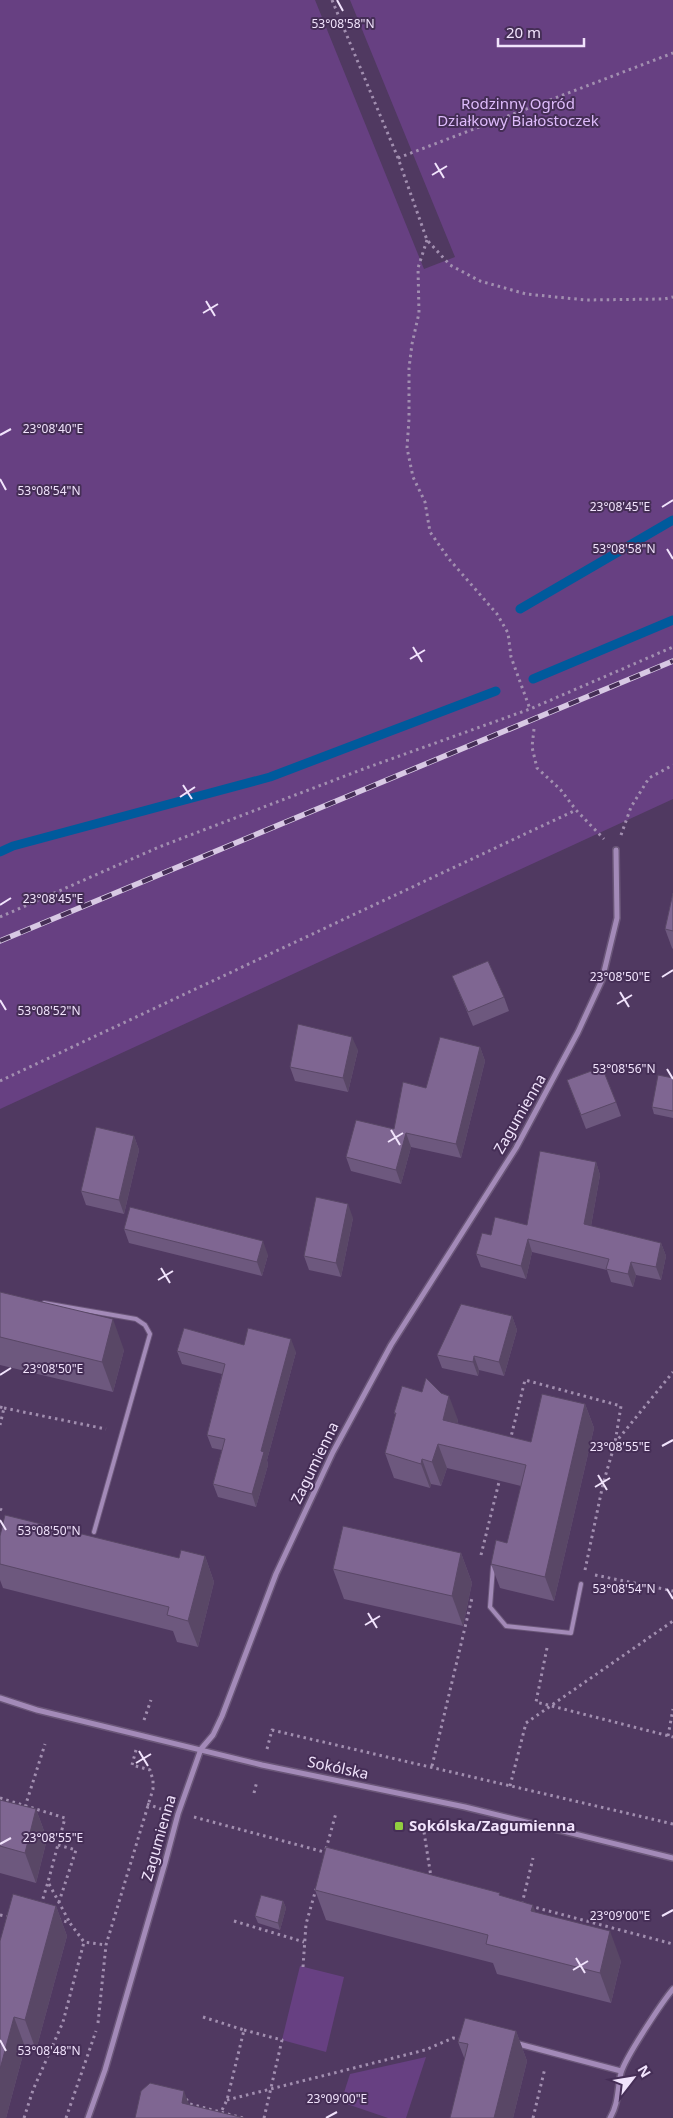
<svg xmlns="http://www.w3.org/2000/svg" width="673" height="2118" viewBox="0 0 673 2118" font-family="'Noto Sans',sans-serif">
	<rect width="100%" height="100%" fill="#503961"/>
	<g fill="#674082">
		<path d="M 0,0 L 315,0 L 424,269 L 455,257 L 350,0 L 673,0 L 673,799 L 0,1109 Z"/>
		<path d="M 300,1966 L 344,1977 L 326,2052 L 282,2040 Z"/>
		<path d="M 426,2057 L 406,2118 L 388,2118 L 341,2102 L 350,2074 Z"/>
	</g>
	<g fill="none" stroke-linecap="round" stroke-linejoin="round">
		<g stroke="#005a9c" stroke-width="9">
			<path d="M 520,609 L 673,520"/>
			<path d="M 533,679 L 673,620"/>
			<path d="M 0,852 L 13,846 L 270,777 L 496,691"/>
		</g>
		<g stroke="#6a5678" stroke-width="6">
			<g id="lane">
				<path d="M 44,1303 L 136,1319 L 145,1325 L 150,1334 L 94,1532"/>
				<path d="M 493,1567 L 490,1607 L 506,1626 L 571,1633 L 581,1584"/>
			</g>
		</g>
		<g stroke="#6a5678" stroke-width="8">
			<g id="street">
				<path d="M 0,1698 L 37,1710 L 262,1765 L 465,1807 L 673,1858"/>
				<path d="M 515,2043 L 621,2071"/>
				<path d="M 88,2118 L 105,2070 L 165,1863 L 178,1814 L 201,1749 L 213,1735 L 222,1716 L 276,1574 L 333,1452 L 391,1345 L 516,1148 L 578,1032 L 602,980 L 617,918 L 616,850"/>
				<path d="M 610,2118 C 619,2103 617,2089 621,2073 C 625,2058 662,2002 673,1989"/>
			</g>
		</g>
		<g stroke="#a28fb0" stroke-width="3" stroke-dasharray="2.5 4" stroke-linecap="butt">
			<path d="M 332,0 L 398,158 L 427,240 L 450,265 L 480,281 L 526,294 L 586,300 L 664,299 L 673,297"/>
			<path d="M 398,158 L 673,53"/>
			<path d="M 427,240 L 418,268 L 419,313 L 412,344 L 409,368 L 409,419 L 407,448 L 413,477 L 425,502 L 430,532 L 449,559 L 497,614 L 508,633 L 511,657 L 530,709"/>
			<path d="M 534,729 L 532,747 L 537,768 L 560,789 L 576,810 L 604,839"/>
			<path d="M 621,835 L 631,807 L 649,778 L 673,765"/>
			<path d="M 0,917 L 159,847 L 366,768 L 530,709 L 673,647"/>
			<path d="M 0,1081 L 576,810"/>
			<path d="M 0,1407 L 4,1408 L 0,1425"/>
			<path d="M 4,1408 L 106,1429"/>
			<path d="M 510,1441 L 525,1380 L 621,1406 L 615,1443"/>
			<path d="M 0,1509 L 2,1510"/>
			<path d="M 481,1555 L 500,1478"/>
			<path d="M 585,1570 L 603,1484 L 615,1443 L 673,1372"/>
			<path d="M 595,1575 L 673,1591"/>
			<path d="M 547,1648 L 536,1702 L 673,1737"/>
			<path d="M 144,1720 L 151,1700"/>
			<path d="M 668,1736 L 673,1709"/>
			<path d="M 267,1749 L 272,1730 L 673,1824"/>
			<path d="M 432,1766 L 472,1598"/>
			<path d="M 510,1786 L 526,1723 L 673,1621"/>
			<path d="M 254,1793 L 257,1781"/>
			<path d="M 0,1798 L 65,1818 L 48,1882 L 70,1923"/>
			<path d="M 147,1804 L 161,1809"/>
			<path d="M 25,1807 L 45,1744"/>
			<path d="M 194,1817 L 328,1853"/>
			<path d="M 424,1832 L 431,1877"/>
			<path d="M 58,1845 L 76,1850 L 59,1902"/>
			<path d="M 326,1849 L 336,1813"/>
			<path d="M 522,1904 L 533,1858"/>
			<path d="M 41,1905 L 48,1882"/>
			<path d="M 530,1906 L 673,1944"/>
			<path d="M 0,1915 L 9,1917"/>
			<path d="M 58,1919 L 70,1923 L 84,1942 L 106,1945"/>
			<path d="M 234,1921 L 304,1942"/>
			<path d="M 303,1967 L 306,1924 L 316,1889"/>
			<path d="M 203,2017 L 244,2030 L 227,2100 L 221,2112"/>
			<path d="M 98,2023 L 106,1945 L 153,1789 L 153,1780 L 150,1770 L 132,1765 L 136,1750"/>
			<path d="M 244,2030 L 282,2040 L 264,2118"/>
			<path d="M 186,2099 L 190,2104 L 243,2118"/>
			<path d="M 227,2100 L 425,2050 L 453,2038 L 461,2039"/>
			<path d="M 24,2118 L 33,2090 L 63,2022 L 84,1942"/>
			<path d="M 66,2118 L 96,2031"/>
			<path d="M 533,2118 L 545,2068"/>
		</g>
		<use href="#lane" stroke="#a38ab8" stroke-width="4"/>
		<use href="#street" stroke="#a38ab8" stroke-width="5"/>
		<g stroke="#d8c9e4" stroke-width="5.5">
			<path id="rail" d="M 0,941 L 673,661"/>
		</g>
		<use href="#rail" stroke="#452e56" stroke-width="4" stroke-dasharray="11" stroke-linecap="butt"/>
	</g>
	<g fill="#6d587e">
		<path d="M 673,893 L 673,949 L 672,948 L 665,929 Z"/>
		<path d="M 452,976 L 504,997 L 509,1011 L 473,1026 L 458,990 Z"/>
		<path d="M 480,1047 L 485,1061 L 461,1158 L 411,1147 L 401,1184 L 351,1171 L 346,1157 L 394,1129 L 426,1088 Z"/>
		<path d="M 358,1050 L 348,1092 L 295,1081 L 290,1067 Z"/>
		<path d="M 673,1078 L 673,1118 L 654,1114 L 652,1107 Z"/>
		<path d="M 567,1080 L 616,1102 L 621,1116 L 586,1129 Z"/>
		<path d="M 134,1136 L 139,1150 L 124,1214 L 86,1205 L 81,1191 Z"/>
		<path d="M 596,1162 L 600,1175 L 591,1226 L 661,1243 L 666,1256 L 661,1280 L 636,1275 L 633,1287 L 611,1282 L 607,1270 L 532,1252 L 526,1279 L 481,1267 L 476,1254 L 491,1235 L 527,1225 Z"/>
		<path d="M 353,1218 L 341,1277 L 309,1270 L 304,1256 Z"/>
		<path d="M 124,1229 L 268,1255 L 262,1276 L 129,1243 Z"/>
		<path d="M 0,1292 L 124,1350 L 113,1392 L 0,1365 Z"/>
		<path d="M 512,1316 L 517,1330 L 504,1376 L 479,1370 L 478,1376 L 442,1368 L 437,1355 Z"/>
		<path d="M 244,1345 L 296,1352 L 267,1460 L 268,1465 L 256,1507 L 218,1497 L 213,1484 L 222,1450 L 212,1448 L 207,1435 L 222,1374 L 182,1364 L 177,1351 Z"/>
		<path d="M 422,1392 L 458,1420 L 457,1424 L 531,1442 L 585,1404 L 594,1428 L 554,1601 L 500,1588 L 491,1564 L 507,1543 L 521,1486 L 447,1468 L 441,1486 L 431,1484 L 430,1488 L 394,1478 L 385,1453 L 396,1416 L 394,1413 Z"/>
		<path d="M 0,1536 L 179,1558 L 205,1556 L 214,1582 L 198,1647 L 177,1642 L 173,1631 L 3,1588 L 0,1580 Z"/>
		<path d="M 461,1553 L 472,1583 L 463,1626 L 344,1599 L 333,1569 Z"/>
		<path d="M 0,1800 L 36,1809 L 47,1839 L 36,1883 L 0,1873 Z"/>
		<path d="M 315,1890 L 501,1896 L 535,1912 L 621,1961 L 611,2003 L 497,1974 L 493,1963 L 326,1920 Z"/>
		<path d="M 283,1901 L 286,1908 L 280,1930 L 258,1923 L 255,1916 Z"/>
		<path d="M 56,1906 L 67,1936 L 36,2050 L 25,2047 L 6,2118 L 0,1941 Z"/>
		<path d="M 516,2031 L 527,2061 L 513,2118 L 450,2118 L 465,2060 L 458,2042 Z"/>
	</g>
	<g fill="#594766">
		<path d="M 352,1037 L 358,1050 L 348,1092 L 343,1078 Z"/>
		<path d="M 480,1047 L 485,1061 L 461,1158 L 456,1144 Z"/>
		<path d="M 406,1133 L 411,1147 L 401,1184 L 396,1170 Z"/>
		<path d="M 134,1136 L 139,1150 L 124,1214 L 119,1200 Z"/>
		<path d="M 596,1162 L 600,1175 L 589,1237 L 584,1224 Z"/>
		<path d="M 348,1204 L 353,1218 L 341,1277 L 336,1263 Z"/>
		<path d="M 528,1239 L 532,1252 L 526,1279 L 521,1266 Z"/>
		<path d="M 263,1241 L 268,1255 L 262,1276 L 257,1262 Z"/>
		<path d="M 661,1243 L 666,1256 L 661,1280 L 656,1267 Z"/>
		<path d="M 631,1262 L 636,1275 L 633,1287 L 628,1274 Z"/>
		<path d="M 512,1316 L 517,1330 L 504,1376 L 499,1362 Z"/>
		<path d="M 113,1319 L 124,1350 L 113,1392 L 102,1362 Z"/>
		<path d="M 291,1339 L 296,1352 L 267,1460 L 268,1465 L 256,1507 L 252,1494 L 261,1451 Z"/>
		<path d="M 474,1356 L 479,1370 L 478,1376 L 473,1362 Z"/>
		<path d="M 449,1396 L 458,1420 L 452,1445 L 443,1420 Z"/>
		<path d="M 585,1404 L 594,1428 L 554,1601 L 545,1577 Z"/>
		<path d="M 438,1444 L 447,1468 L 441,1486 L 432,1462 Z"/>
		<path d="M 422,1459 L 431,1484 L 430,1488 L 421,1464 Z"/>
		<path d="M 461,1553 L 472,1583 L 463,1626 L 452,1596 Z"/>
		<path d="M 205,1556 L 214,1582 L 198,1647 L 188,1621 Z"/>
		<path d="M 36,1809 L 47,1839 L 36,1883 L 25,1853 Z"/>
		<path d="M 283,1901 L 286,1908 L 280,1930 L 278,1923 Z"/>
		<path d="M 533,1905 L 544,1935 L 531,1911 Z"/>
		<path d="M 56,1906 L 67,1936 L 36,2050 L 25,2020 Z"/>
		<path d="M 610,1931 L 621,1961 L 611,2003 L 600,1973 Z"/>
		<path d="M 14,2017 L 25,2047 L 6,2118 L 0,2118 L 0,2069 Z"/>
		<path d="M 516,2031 L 527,2061 L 513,2118 L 494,2118 Z"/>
		<path d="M 184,2091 L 193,2115 L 182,2103 Z"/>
	</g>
	<g fill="#7f6692" stroke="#594766">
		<path d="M 673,893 L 673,931 L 665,929 Z"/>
		<path d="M 488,961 L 504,997 L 468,1012 L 452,976 Z"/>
		<path d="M 298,1024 L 352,1037 L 343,1078 L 290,1067 Z"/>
		<path d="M 440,1037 L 480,1047 L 456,1144 L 406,1133 L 396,1170 L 346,1157 L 356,1120 L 394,1129 L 403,1082 L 426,1088 Z"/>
		<path d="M 602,1067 L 616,1102 L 581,1115 L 567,1080 Z"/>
		<path d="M 658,1075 L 673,1078 L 673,1111 L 652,1107 Z"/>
		<path d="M 96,1127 L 134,1136 L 119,1200 L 81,1191 Z"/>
		<path d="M 540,1151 L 596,1162 L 584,1224 L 661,1243 L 656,1267 L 631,1262 L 628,1274 L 606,1269 L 609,1259 L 528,1239 L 521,1266 L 476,1254 L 482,1233 L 491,1235 L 495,1217 L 527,1225 Z"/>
		<path d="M 316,1197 L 348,1204 L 336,1263 L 304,1256 Z"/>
		<path d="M 130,1207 L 263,1241 L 257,1262 L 124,1229 Z"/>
		<path d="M 0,1292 L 113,1319 L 102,1362 L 0,1337 Z"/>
		<path d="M 461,1304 L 512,1316 L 499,1362 L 474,1356 L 473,1362 L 437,1355 Z"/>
		<path d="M 184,1328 L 244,1345 L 248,1328 L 291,1339 L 261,1451 L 264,1452 L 252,1494 L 213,1484 L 225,1439 L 207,1435 L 225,1364 L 177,1351 Z"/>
		<path d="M 426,1378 L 441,1393 L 449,1396 L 443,1420 L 531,1442 L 542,1394 L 585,1404 L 545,1577 L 491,1564 L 496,1540 L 507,1543 L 526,1465 L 438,1444 L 432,1462 L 422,1459 L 421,1464 L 385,1453 L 396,1413 L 394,1413 L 402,1386 L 422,1392 Z"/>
		<path d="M 5,1515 L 179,1558 L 181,1550 L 205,1556 L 188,1621 L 167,1615 L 169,1607 L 0,1564 L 0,1536 Z"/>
		<path d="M 343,1526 L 461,1553 L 452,1596 L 333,1569 Z"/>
		<path d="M 0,1800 L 36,1809 L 25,1853 L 0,1846 Z"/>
		<path d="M 326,1847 L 500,1893 L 499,1895 L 533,1905 L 531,1911 L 610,1931 L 600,1973 L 486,1944 L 488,1935 L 315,1890 Z"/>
		<path d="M 13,1894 L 56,1906 L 25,2020 L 14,2017 L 0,2069 L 0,1941 Z"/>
		<path d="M 261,1895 L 283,1901 L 278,1923 L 255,1916 Z"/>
		<path d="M 465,2018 L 516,2031 L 494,2118 L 450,2118 L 468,2044 L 458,2042 Z"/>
		<path d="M 150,2083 L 184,2091 L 182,2103 L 244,2118 L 135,2118 L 141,2091 Z"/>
	</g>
	<path fill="none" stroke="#f1e3fc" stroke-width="2" d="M 337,0 L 343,11M 435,163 L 444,178M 432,175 L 447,166M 206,301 L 215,316M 203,313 L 218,304M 0,435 L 11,429M 0,479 L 6,490M 662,507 L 673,500M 667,549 L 673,559M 413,647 L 422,662M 410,659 L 425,650M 183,785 L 192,799M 180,797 L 195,787M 0,905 L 11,898M 662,977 L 673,970M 620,992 L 629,1007M 0,1000 L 6,1010M 617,1004 L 632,995M 667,1069 L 673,1079M 391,1130 L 400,1145M 388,1142 L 403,1133M 161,1268 L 170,1283M 158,1280 L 173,1271M 0,1375 L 11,1368M 662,1446 L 673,1440M 598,1475 L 607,1490M 595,1487 L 610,1478M 0,1520 L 6,1530M 667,1589 L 673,1599M 368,1613 L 377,1628M 365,1625 L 380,1616M 139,1751 L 148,1766M 136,1763 L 151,1754M 0,1844 L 11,1838M 662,1916 L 673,1910M 576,1958 L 585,1973M 573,1970 L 588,1961M 0,2040 L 6,2051M 326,2118 L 337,2112"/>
	<rect fill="#91cd3f" stroke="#452e56" stroke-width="2" x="394" y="1821" width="10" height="10" rx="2.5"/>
	<g text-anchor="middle" stroke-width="4" stroke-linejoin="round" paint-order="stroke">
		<g font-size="15" fill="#debbfb" stroke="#452e56">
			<text x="518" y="109">Rodzinny Ogród<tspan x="518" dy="17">Działkowy Białostoczek</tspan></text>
		</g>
		<g font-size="15" fill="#f1e3fc" stroke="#452e56">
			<text transform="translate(520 1114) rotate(-60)" y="5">Zagumienna</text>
			<text transform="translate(315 1463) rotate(-64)" y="5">Zagumienna</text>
			<text transform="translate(338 1768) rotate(12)" y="5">Sokólska</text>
			<text transform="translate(159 1838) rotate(-74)" y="5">Zagumienna</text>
		</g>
		<g font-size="15" font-weight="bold" fill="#f1e3fc" stroke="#452e56" text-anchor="start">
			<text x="409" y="1831">Sokólska/Zagumienna</text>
		</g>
	</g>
	<g font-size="12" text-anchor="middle" fill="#f1e3fc" stroke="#452e56" stroke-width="4" stroke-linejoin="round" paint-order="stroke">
		<text x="343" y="28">53°08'58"N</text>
		<text x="53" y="433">23°08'40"E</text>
		<text x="49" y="495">53°08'54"N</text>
		<text x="620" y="511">23°08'45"E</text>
		<text x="624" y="553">53°08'58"N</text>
		<text x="53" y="903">23°08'45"E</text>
		<text x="620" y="981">23°08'50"E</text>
		<text x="49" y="1015">53°08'52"N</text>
		<text x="624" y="1073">53°08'56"N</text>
		<text x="53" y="1373">23°08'50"E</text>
		<text x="620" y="1451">23°08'55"E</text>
		<text x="49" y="1535">53°08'50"N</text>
		<text x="624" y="1593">53°08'54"N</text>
		<text x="53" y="1842">23°08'55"E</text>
		<text x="620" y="1920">23°09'00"E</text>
		<text x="49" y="2055">53°08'48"N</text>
		<text x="337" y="2103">23°09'00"E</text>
	</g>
	<g transform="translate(633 2078) rotate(59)" stroke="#452e56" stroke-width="4" paint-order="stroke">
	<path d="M0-4L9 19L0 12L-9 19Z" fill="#f1e3fc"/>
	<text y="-8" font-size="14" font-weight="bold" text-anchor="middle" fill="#f1e3fc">N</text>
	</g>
	<path d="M498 38v8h86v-8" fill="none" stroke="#f1e3fc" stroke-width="2.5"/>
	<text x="506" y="38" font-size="15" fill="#f1e3fc" stroke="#452e56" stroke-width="4" paint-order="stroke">20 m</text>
</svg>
